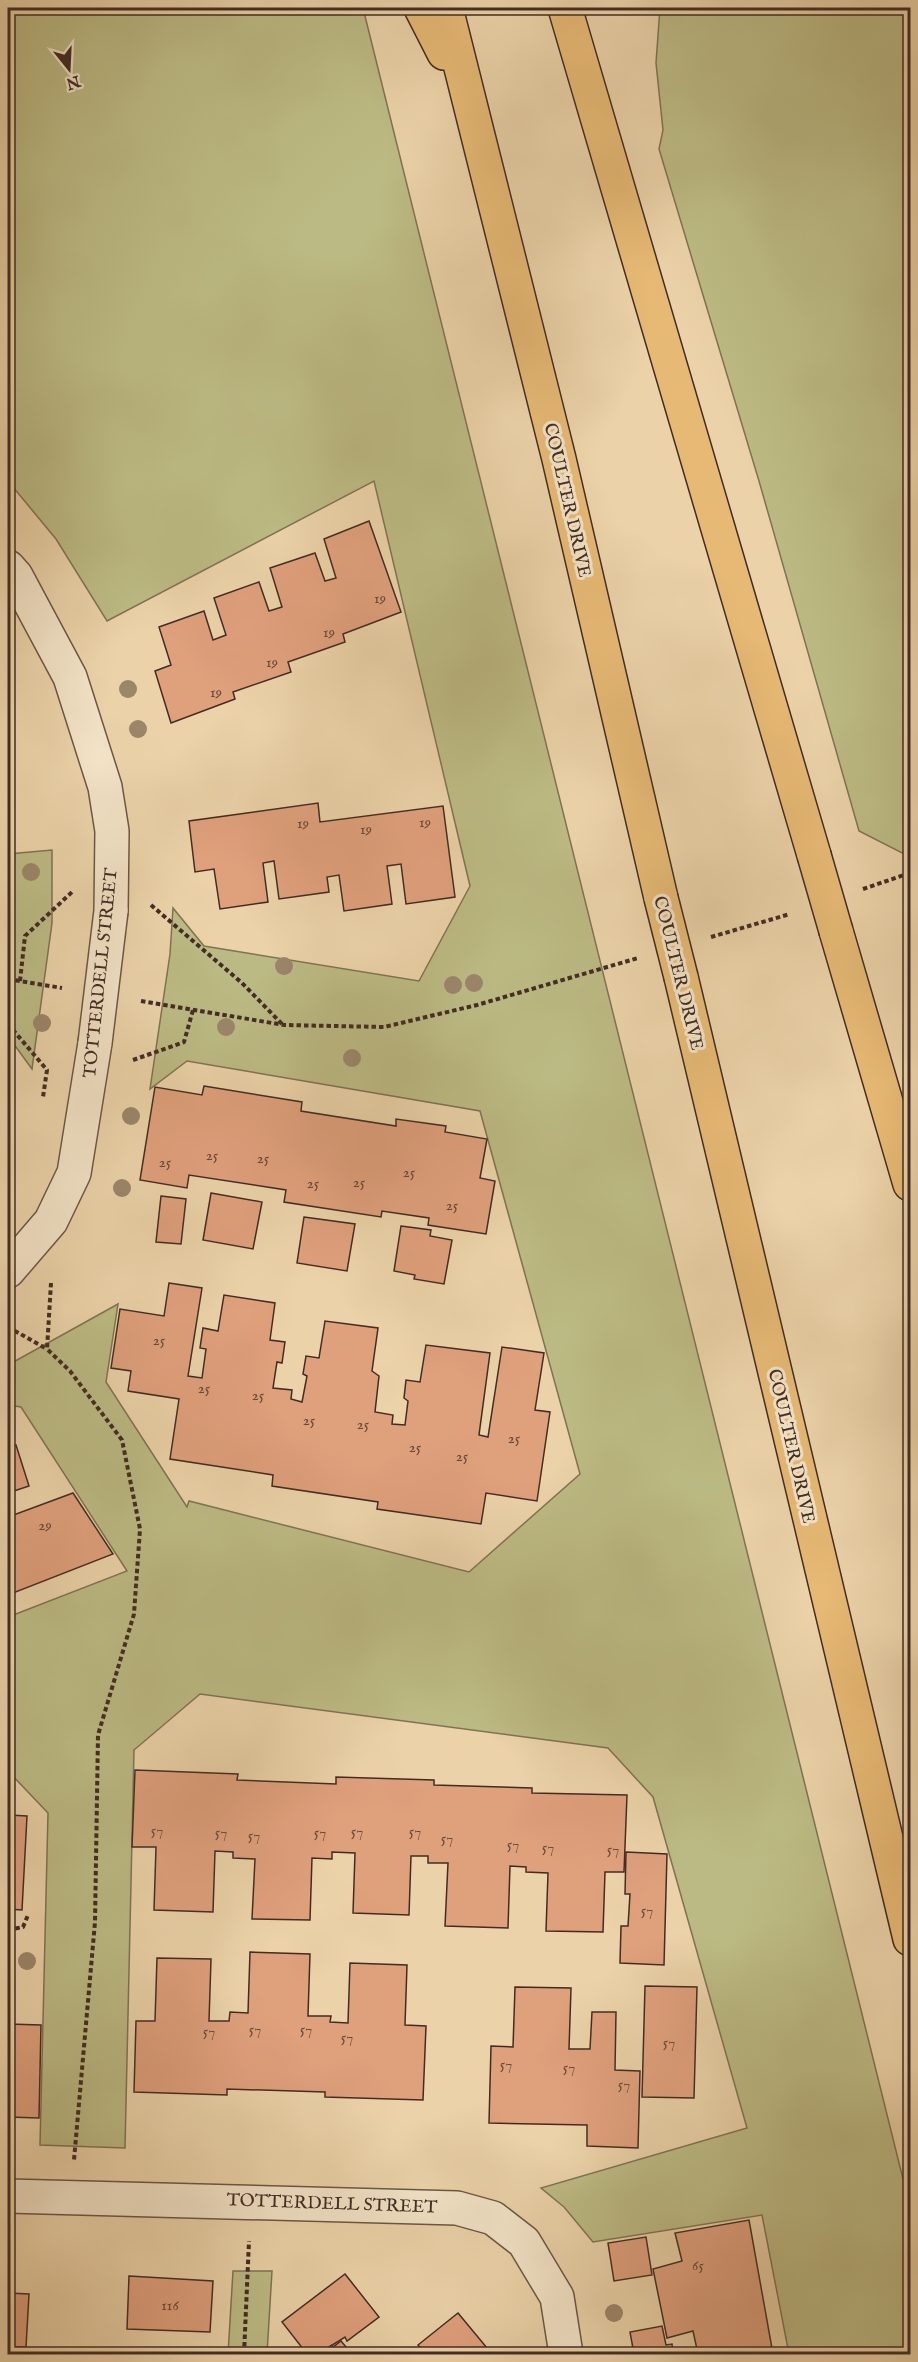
<svg xmlns="http://www.w3.org/2000/svg" width="918" height="2362" viewBox="0 0 918 2362" font-family="'IM FELL English',serif">
	<rect width="100%" height="100%" fill="#ebd2a8"/>
	<filter id="stains"><feTurbulence type="fractalNoise" baseFrequency=".00333" numOctaves="4"/><feColorMatrix values="0 0 0 0 .2 0 0 0 0 .09 0 0 0 0 .02 0 0 0 .5 -.17"/></filter>
	<radialGradient id="worn" r=".72"><stop offset=".6" stop-color="#630" stop-opacity="0"/><stop offset="1" stop-color="#630" stop-opacity=".3"/></radialGradient>
	<g fill="#bcba84" stroke="#7f7354" stroke-width="1.5">
		<path d="M 8,8 L 363,8 L 910,2207 L 910,2354 L 789,2354 L 762,2215 L 593,2242 L 564,2207 L 541,2188 L 747,2128 L 653,1797 L 608,1748 L 200,1694 L 134,1750 L 125,2148 L 40,2145 L 48,1813 L 8,1771 L 8,1617 L 127,1571 L 21,1407 L 8,1405 L 8,1365 L 118,1304 L 106,1382 L 187,1507 L 189,1501 L 469,1572 L 580,1474 L 480,1111 L 187,1061 L 150,1089 L 170,954 L 173,908 L 204,946 L 419,981 L 470,886 L 374,481 L 107,621 L 56,539 L 8,481 Z"/>
		<path d="M 660,8 L 910,8 L 910,853 L 906,855 L 859,831 L 759,481 L 659,149 L 663,130 L 656,63 Z"/>
		<path d="M 52,850 L 52,923 L 32,1069 L 8,1036 L 8,854 Z"/>
		<path d="M 233,2271 L 272,2271 L 267,2354 L 228,2354 Z"/>
	</g>
	<g fill="#dfa07c" stroke="#422c24" stroke-width="1.5">
		<path d="M 369,521 L 401,612 L 343,634 L 345,642 L 288,662 L 291,672 L 233,692 L 235,699 L 171,723 L 155,671 L 171,665 L 159,627 L 204,611 L 213,640 L 226,635 L 214,598 L 259,582 L 269,611 L 282,607 L 270,568 L 315,553 L 325,581 L 336,578 L 324,539 Z"/>
		<path d="M 318,803 L 320,822 L 443,806 L 455,897 L 406,904 L 401,864 L 387,866 L 392,904 L 344,911 L 339,875 L 327,877 L 329,892 L 279,899 L 274,861 L 263,863 L 268,902 L 220,909 L 214,869 L 195,872 L 189,821 Z"/>
		<path d="M 204,1086 L 302,1102 L 301,1111 L 396,1126 L 396,1119 L 446,1126 L 445,1132 L 487,1139 L 480,1178 L 495,1181 L 486,1234 L 428,1225 L 429,1218 L 382,1211 L 381,1217 L 284,1202 L 286,1190 L 189,1175 L 187,1188 L 140,1180 L 155,1087 L 202,1095 Z"/>
		<path d="M 211,1193 L 262,1202 L 253,1249 L 203,1240 Z"/>
		<path d="M 161,1196 L 186,1199 L 181,1244 L 156,1242 Z"/>
		<path d="M 304,1217 L 355,1224 L 347,1271 L 297,1263 Z"/>
		<path d="M 401,1226 L 431,1230 L 430,1236 L 452,1240 L 444,1284 L 414,1279 L 415,1275 L 394,1271 Z"/>
		<path d="M 169,1283 L 202,1288 L 188,1376 L 202,1378 L 206,1349 L 200,1348 L 203,1328 L 218,1331 L 224,1295 L 275,1303 L 270,1340 L 285,1342 L 282,1363 L 277,1362 L 273,1388 L 292,1390 L 291,1399 L 302,1402 L 307,1376 L 303,1374 L 306,1356 L 319,1358 L 325,1321 L 378,1328 L 372,1371 L 379,1376 L 375,1412 L 393,1415 L 392,1424 L 405,1425 L 408,1401 L 404,1398 L 406,1380 L 420,1382 L 426,1345 L 490,1353 L 479,1435 L 488,1437 L 502,1347 L 544,1353 L 535,1410 L 550,1412 L 537,1501 L 486,1493 L 481,1524 L 377,1509 L 378,1502 L 272,1486 L 273,1475 L 170,1459 L 179,1399 L 128,1391 L 131,1371 L 111,1368 L 120,1309 L 164,1316 Z"/>
		<path d="M 16,1445 L 29,1486 L 8,1493 L 8,1448 Z"/>
		<path d="M 73,1493 L 113,1554 L 8,1595 L 8,1517 Z"/>
		<path d="M 135,1770 L 238,1774 L 237,1780 L 336,1784 L 336,1777 L 434,1780 L 434,1785 L 532,1788 L 532,1793 L 627,1795 L 624,1872 L 605,1872 L 603,1932 L 546,1931 L 548,1873 L 526,1872 L 526,1867 L 510,1866 L 508,1928 L 445,1926 L 448,1863 L 428,1863 L 428,1856 L 411,1856 L 409,1915 L 353,1913 L 355,1853 L 332,1852 L 332,1859 L 312,1858 L 310,1920 L 252,1919 L 255,1859 L 233,1858 L 233,1852 L 215,1851 L 213,1912 L 154,1910 L 156,1847 L 132,1847 Z"/>
		<path d="M 8,1815 L 27,1816 L 22,1910 L 8,1909 Z"/>
		<path d="M 626,1852 L 667,1854 L 664,1965 L 620,1963 L 621,1926 L 628,1926 L 630,1894 L 625,1894 Z"/>
		<path d="M 250,1952 L 310,1954 L 308,2016 L 331,2016 L 330,2022 L 348,2023 L 350,1963 L 407,1965 L 405,2025 L 426,2026 L 423,2100 L 325,2097 L 325,2092 L 227,2089 L 227,2095 L 134,2092 L 136,2021 L 155,2021 L 157,1958 L 211,1959 L 209,2021 L 229,2021 L 230,2012 L 248,2013 Z"/>
		<path d="M 645,1986 L 697,1987 L 694,2098 L 642,2097 Z"/>
		<path d="M 515,1987 L 571,1988 L 569,2049 L 590,2049 L 592,2012 L 616,2012 L 615,2070 L 640,2071 L 638,2148 L 587,2146 L 587,2125 L 489,2123 L 491,2046 L 513,2047 Z"/>
		<path d="M 8,2024 L 41,2025 L 39,2118 L 8,2117 Z"/>
		<path d="M 749,2220 L 773,2354 L 698,2354 L 693,2331 L 667,2338 L 653,2269 L 682,2261 L 675,2233 Z"/>
		<path d="M 646,2237 L 652,2275 L 614,2281 L 608,2243 Z"/>
		<path d="M 345,2274 L 379,2317 L 347,2341 L 345,2337 L 318,2354 L 307,2354 L 282,2322 Z"/>
		<path d="M 129,2276 L 213,2281 L 210,2332 L 127,2329 Z"/>
		<path d="M 8,2293 L 29,2294 L 26,2347 L 8,2347 Z"/>
		<path d="M 458,2313 L 492,2354 L 426,2354 L 418,2345 Z"/>
		<path d="M 662,2326 L 666,2345 L 672,2344 L 673,2354 L 634,2354 L 630,2332 Z"/>
		<path d="M 341,2341 L 352,2354 L 318,2354 L 332,2345 L 333,2347 Z"/>
	</g>
	<g fill="none" stroke-linecap="round" stroke-linejoin="round">
		<g stroke="#6c5645" stroke-width="36">
			<g id="street">
				<path d="M 8,567 L 16,576 L 70,677 L 105,787 L 112,831 L 111,911"/>
				<path d="M 8,1271 L 51,1221 L 74,1173 L 95,1043"/>
				<path d="M 8,2196 L 457,2208 L 493,2218 L 524,2242 L 557,2297 L 566,2354"/>
			</g>
		</g>
		<g stroke="#422c24" stroke-width="36">
			<g id="primary">
				<path d="M 421,8 L 444,53"/>
				<path d="M 446,8 L 559,459 L 661,898"/>
				<path d="M 565,8 L 814,855"/>
				<path d="M 836,931 L 910,1184"/>
				<path d="M 681,977 L 910,1939"/>
			</g>
		</g>
		<g stroke="#422c24" stroke-width="4" stroke-dasharray="4.5 3" stroke-linecap="butt">
			<path d="M 863,889 L 910,873"/>
			<path d="M 151,905 L 242,983 L 283,1025"/>
			<path d="M 711,937 L 790,914"/>
			<path d="M 8,979 L 62,988"/>
			<path d="M 20,981 L 25,936 L 72,892"/>
			<path d="M 141,1001 L 284,1025 L 384,1027 L 477,1005 L 638,958"/>
			<path d="M 8,1024 L 47,1070 L 43,1097"/>
			<path d="M 133,1060 L 184,1042 L 193,1010"/>
			<path d="M 51,1283 L 47,1349 L 70,1371 L 122,1440 L 140,1529 L 134,1614 L 98,1735 L 95,1922 L 74,2160"/>
			<path d="M 8,1327 L 47,1349"/>
			<path d="M 8,1930 L 23,1927 L 28,1915"/>
			<path d="M 244,2354 L 249,2241"/>
		</g>
		<use href="#street" stroke="#f2e2c6" stroke-width="33"/>
		<use href="#primary" stroke="#e6b974" stroke-width="33"/>
		<g stroke="#6c5645" stroke-width="36" stroke-linecap="butt">
			<path id="street-bridge" d="M 95,1043 L 111,911"/>
		</g>
		<g stroke="#422c24" stroke-width="36" stroke-linecap="butt">
			<g id="primary-bridge">
				<path d="M 814,855 L 836,931"/>
				<path d="M 661,898 L 681,977"/>
			</g>
		</g>
		<use href="#street-bridge" stroke="#f2e2c6" stroke-width="33"/>
		<use href="#primary-bridge" stroke="#e6b974" stroke-width="33"/>
	</g>
	<g fill="#9b866a">
		<circle cx="128" cy="689" r="9"/>
		<circle cx="138" cy="729" r="9"/>
		<circle cx="31" cy="872" r="9"/>
		<circle cx="284" cy="966" r="9"/>
		<circle cx="474" cy="983" r="9"/>
		<circle cx="453" cy="985" r="9"/>
		<circle cx="42" cy="1023" r="9"/>
		<circle cx="226" cy="1027" r="9"/>
		<circle cx="352" cy="1058" r="9"/>
		<circle cx="131" cy="1116" r="9"/>
		<circle cx="122" cy="1188" r="9"/>
		<circle cx="27" cy="1961" r="9"/>
		<circle cx="614" cy="2313" r="9"/>
	</g>
	<g text-anchor="middle" stroke-width="6" stroke-linejoin="round" paint-order="stroke">
		<g font-size="15" fill="#69493a">
			<text x="380" y="603">19</text>
			<text x="329" y="637">19</text>
			<text x="272" y="667">19</text>
			<text x="216" y="697">19</text>
			<text x="425" y="827">19</text>
			<text x="303" y="828">19</text>
			<text x="366" y="834">19</text>
			<text x="212" y="1160">25</text>
			<text x="263" y="1163">25</text>
			<text x="165" y="1167">25</text>
			<text x="409" y="1177">25</text>
			<text x="359" y="1187">25</text>
			<text x="313" y="1188">25</text>
			<text x="452" y="1210">25</text>
			<text x="159" y="1345">25</text>
			<text x="204" y="1393">25</text>
			<text x="258" y="1400">25</text>
			<text x="309" y="1425">25</text>
			<text x="363" y="1429">25</text>
			<text x="514" y="1443">25</text>
			<text x="415" y="1452">25</text>
			<text x="462" y="1461">25</text>
			<text x="45" y="1530">29</text>
			<text x="157" y="1835">57</text>
			<text x="357" y="1836">57</text>
			<text x="415" y="1836">57</text>
			<text x="221" y="1837">57</text>
			<text x="320" y="1837">57</text>
			<text x="254" y="1840">57</text>
			<text x="447" y="1843">57</text>
			<text x="513" y="1849">57</text>
			<text x="548" y="1852">57</text>
			<text x="613" y="1854">57</text>
			<text x="647" y="1915">57</text>
			<text x="255" y="2034">57</text>
			<text x="306" y="2034">57</text>
			<text x="209" y="2036">57</text>
			<text x="347" y="2042">57</text>
			<text x="669" y="2047">57</text>
			<text x="506" y="2069">57</text>
			<text x="569" y="2072">57</text>
			<text x="624" y="2089">57</text>
			<text x="698" y="2270">65</text>
			<text x="170" y="2310">116</text>
		</g>
		<g font-size="18" fill="#422c24" stroke="#f2e2c6">
			<text transform="translate(568 500) rotate(77)" y="6">COULTER DRIVE</text>
			<text transform="translate(100 973) rotate(-84)" y="6">TOTTERDELL STREET</text>
			<text transform="translate(679 973) rotate(76)" y="6">COULTER DRIVE</text>
			<text transform="translate(792 1446) rotate(77)" y="6">COULTER DRIVE</text>
			<text transform="translate(332 2203) rotate(2)" y="6">TOTTERDELL STREET</text>
		</g>
	</g>
	<rect width="918" height="2362" fill="none" stroke="#ebd2a8" stroke-width="30"/>
	<rect x="9" y="9" width="900" height="2344" fill="none" stroke="#422c24" stroke-width="3"/>
	<rect x="15" y="15" width="888" height="2332" fill="none" stroke="#422c24" stroke-width="1.5"/>
	<g transform="translate(69 69) rotate(162)" stroke="#f2e2c6" stroke-width="4.5" paint-order="stroke">
	<path d="M0-4.5L10 22L0 15L-10 22Z" fill="#422c24"/>
	<text y="-9" font-size="16" font-weight="bold" text-anchor="middle" fill="#422c24">N</text>
	</g>
	<rect width="100%" height="100%" filter="url(#stains)"/>
	<rect width="100%" height="100%" fill="url(#worn)"/>
</svg>
